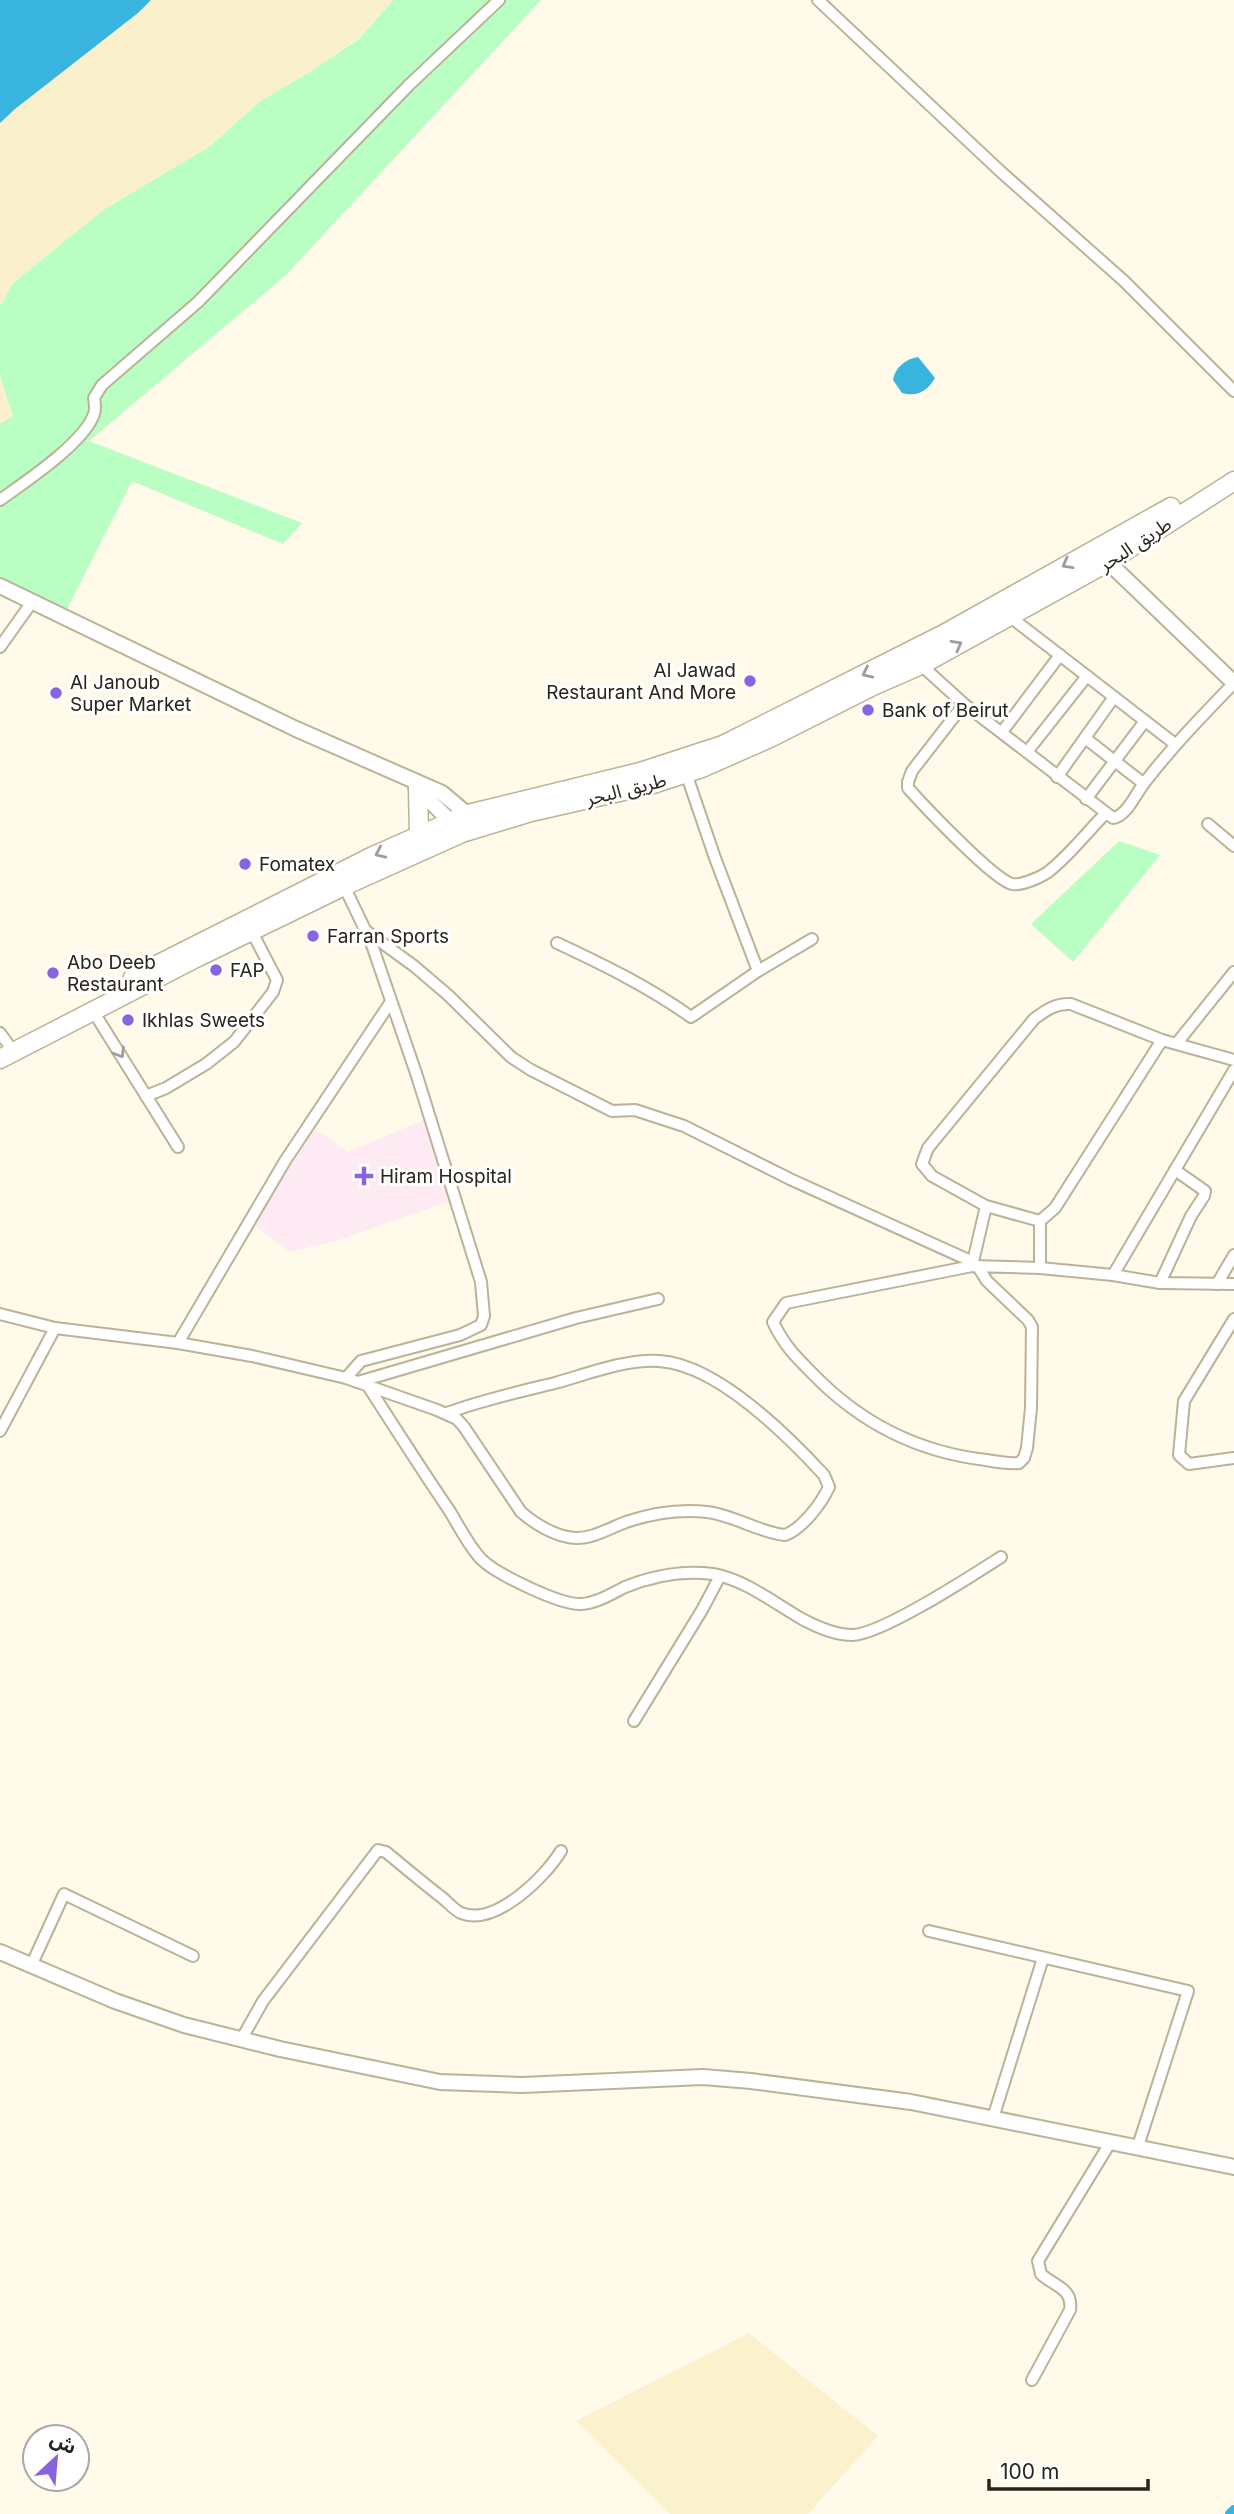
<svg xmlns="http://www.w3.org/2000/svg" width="1234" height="2514" viewBox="0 0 1234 2514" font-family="Inter,'Noto Sans Arabic',sans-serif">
	<rect width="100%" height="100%" fill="#fffae9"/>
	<path fill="#fbf1cc" d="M 749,2333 L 878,2436 L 808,2514 L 670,2514 L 576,2421 Z"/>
	<path fill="#feeaf2" d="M 426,1119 L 452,1200 L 339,1240 L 289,1252 L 253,1224 L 315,1129 L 348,1152 Z"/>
	<g fill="#b9fec2">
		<path d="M 393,0 L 541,0 L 286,275 L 89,441 L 302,523 L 283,544 L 132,481 L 63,617 L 0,586 L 0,306 L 13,283 L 103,210 L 210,146 L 259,102 L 311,71 L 359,39 Z"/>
		<path d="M 1119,841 L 1160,855 L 1073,962 L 1031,924 Z"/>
	</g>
	<g fill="#faf0cb">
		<path d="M 151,0 L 393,0 L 359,38 L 311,71 L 259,102 L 210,146 L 103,210 L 13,283 L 0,306 L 0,123 L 15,109 L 138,13 Z"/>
		<path d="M 0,375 L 13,416 L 0,424 Z"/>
	</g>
	<g fill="#38b4df">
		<path d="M 0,0 L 151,0 L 138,13 L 15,109 L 0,123 Z"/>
		<path d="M 918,357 L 935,378 C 927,391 918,397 902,393 L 893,380 C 895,367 906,359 918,357 Z"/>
	</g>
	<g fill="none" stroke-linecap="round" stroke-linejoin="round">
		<path stroke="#38b4df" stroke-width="10" d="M 1230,2514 L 1234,2510"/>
		<g stroke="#bab397" stroke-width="14">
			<g id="minor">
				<path d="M 818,0 L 1000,171 L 1124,281 L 1234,391"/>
				<path d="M 0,500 C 25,482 84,443 94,414 C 96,408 95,404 94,398 L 102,385 L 198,302 L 409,85 L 499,0"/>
				<path d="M 1009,616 L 1175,744"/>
				<path d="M 0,647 L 32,602"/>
				<path d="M 921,665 L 964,704 L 1113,818 C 1127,816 1136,793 1145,782 C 1172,747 1203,715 1234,683"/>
				<path d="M 964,704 L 912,771 L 908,782 L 908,788 C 924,806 993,879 1012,884 C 1021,886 1041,877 1048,872 C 1069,856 1087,832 1106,813"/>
				<path d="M 1002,732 L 1060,655"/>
				<path d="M 1085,738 L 1143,783"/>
				<path d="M 1027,752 L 1087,676"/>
				<path d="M 686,773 L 715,858 L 758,971"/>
				<path d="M 1057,777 L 1114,697"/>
				<path d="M 1086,799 L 1145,721"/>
				<path d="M 1208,824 L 1234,846"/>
				<path d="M 344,886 L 371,942 L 417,1076 L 481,1282 L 484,1316 L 481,1325 L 460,1335 L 361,1361 L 346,1378"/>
				<path d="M 366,931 L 414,966 L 448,995 L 511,1057 L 531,1070 L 612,1111 L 635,1110 L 684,1126 L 790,1179 L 973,1262"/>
				<path d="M 557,943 C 604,965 649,987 691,1017 L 758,971 L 812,939"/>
				<path d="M 93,1011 L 178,1147"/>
				<path d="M 0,1033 L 8,1044"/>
				<path d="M 1177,1043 L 1234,972"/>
				<path d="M 146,1096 L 166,1088 L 206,1064 L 234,1042 L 273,992 L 277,980 L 252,932"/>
				<path d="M 1040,1221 L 986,1206 L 932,1176 L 922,1164 L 928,1148 L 1034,1019 C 1046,1010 1056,1003 1071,1004 L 1162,1040 L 1234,1060"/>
				<path d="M 1040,1221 L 1055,1208 L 1162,1040"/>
				<path d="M 972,1266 L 986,1206"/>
				<path d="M 978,1267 L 987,1281 L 1028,1320 L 1032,1327 L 1031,1408 L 1027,1448 L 1024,1458 L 1019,1463 C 1008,1464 997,1462 986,1460 C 917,1452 860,1423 812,1373 C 794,1355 784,1345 773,1322 L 786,1303 L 972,1266 L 1040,1268 L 1113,1275 L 1160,1283 L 1234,1284"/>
				<path d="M 1040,1268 L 1040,1221"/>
				<path d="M 1113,1275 L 1234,1070"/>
				<path d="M 1160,1283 L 1191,1216 L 1204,1196 L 1205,1191 L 1175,1170"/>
				<path d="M 1217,1284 L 1234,1255"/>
				<path d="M 0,1314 L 55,1328 L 178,1343 L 252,1356 L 346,1378 L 437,1410 L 457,1419 L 464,1427 L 521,1512 C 535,1524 556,1537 575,1538 C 592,1539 610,1528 626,1522 C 653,1513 679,1509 707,1512 C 734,1515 760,1533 785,1535 C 802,1529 821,1504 829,1487 L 824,1475 C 787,1435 716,1364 659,1361 C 625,1359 588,1374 555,1383 C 518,1392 482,1400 447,1413"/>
				<path d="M 1234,1319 L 1184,1401 L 1179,1455 L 1189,1464 L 1234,1458"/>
				<path d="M 178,1343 L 285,1161 L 390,1003"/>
				<path d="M 358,1382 L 576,1318 L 658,1299"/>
				<path d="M 368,1386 C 395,1428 421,1469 449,1510 C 459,1526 468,1545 481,1559 C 496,1574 560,1605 581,1604 C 597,1603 611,1594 625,1587 C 652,1576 684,1570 713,1574 C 746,1580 774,1603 802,1619 C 817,1627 836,1635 852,1635 C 881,1635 973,1575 1001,1557"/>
				<path d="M 0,1431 L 55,1328"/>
				<path d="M 634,1721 L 702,1610 L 720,1576"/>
				<path d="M 929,1931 L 1188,1991 L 1138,2146"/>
				<path d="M 31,1966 L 64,1894 L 193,1956"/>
				<path d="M 241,2040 L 263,2001 L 378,1850 L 386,1852 C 404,1867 422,1882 440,1896 C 447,1901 454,1910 461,1913 C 495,1927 545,1877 561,1851"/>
				<path d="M 993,2118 L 1043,1958"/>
				<path d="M 1032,2380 L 1070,2310 C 1073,2288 1055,2287 1041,2274 L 1038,2261 L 1110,2143"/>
			</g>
		</g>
		<g stroke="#bab397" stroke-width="18">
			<g id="secondary">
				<path d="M 1103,554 L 1108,562 L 1234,683"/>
				<path d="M 0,586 L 296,729 L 442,793 L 474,820"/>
				<path d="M 416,787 L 456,827"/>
				<path d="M 0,1952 L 115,2001 L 184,2025 L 280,2049 L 440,2082 L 522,2085 L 703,2077 L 751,2081 L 911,2102 L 1234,2167"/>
			</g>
		</g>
		<g stroke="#bab397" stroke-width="21">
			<g id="trunk">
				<path d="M 418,789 L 419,835"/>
				<path d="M 133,977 L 373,856 L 468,814 L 640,772 L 723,745 L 944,634 L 1171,507"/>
				<path d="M 0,1059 L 194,959 L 344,886 L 462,833 L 531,812 L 650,785 L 702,768 L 772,737 L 873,686 L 921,665 L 1108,562 L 1234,481"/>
			</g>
		</g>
		<use href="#minor" stroke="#fff" stroke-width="10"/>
		<use href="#secondary" stroke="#fff" stroke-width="14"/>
		<use href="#trunk" stroke="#fff" stroke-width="18"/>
	</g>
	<defs><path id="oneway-chevron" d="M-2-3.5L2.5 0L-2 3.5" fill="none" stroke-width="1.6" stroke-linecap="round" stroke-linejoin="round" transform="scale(1.75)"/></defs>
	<g stroke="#9e9d98">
		<use href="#oneway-chevron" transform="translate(1067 564) rotate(151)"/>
		<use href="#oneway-chevron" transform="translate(957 645) rotate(-29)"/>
		<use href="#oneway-chevron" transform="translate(867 673) rotate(155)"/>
		<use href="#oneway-chevron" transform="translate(380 853) rotate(155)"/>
		<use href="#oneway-chevron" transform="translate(120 1053) rotate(58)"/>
	</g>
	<g fill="#8a64de" stroke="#fff" stroke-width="2.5">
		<circle cx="750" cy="681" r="7"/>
		<circle cx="56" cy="693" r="7"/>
		<circle cx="868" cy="710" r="7"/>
		<circle cx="245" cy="864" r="7"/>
		<circle cx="313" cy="936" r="7"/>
		<circle cx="216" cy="970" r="7"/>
		<circle cx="53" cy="973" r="7"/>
		<circle cx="128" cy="1020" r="7"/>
		<path d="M360.5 1165.5h7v7h7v7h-7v7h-7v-7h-7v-7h7z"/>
	</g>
	<g text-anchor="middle" stroke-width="6" stroke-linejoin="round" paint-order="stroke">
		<g font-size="19" fill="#28251a" stroke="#fff">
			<text transform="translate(1135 544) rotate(-33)" y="7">طريق البحر</text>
			<text transform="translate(626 789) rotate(-14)" y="7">طريق البحر</text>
		</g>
		<g font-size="19" fill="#28251a" stroke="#fff" text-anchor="start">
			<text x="736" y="677" text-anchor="end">Al Jawad<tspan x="736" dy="22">Restaurant And More</tspan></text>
			<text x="70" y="689">Al Janoub<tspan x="70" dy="22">Super Market</tspan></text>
			<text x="882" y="717">Bank of Beirut</text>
			<text x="259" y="871">Fomatex</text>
			<text x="327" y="943">Farran Sports</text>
			<text x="67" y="969">Abo Deeb<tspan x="67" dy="22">Restaurant</tspan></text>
			<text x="230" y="977">FAP</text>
			<text x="142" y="1027">Ikhlas Sweets</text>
			<text x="380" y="1183">Hiram Hospital</text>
		</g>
	</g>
	<g transform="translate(56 2458) rotate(26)"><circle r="33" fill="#ffffff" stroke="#a9a8a3" stroke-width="2"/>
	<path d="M0-5L12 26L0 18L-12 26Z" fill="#8a64de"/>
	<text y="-10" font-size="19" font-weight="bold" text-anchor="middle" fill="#28251a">ش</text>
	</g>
	<path d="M989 2479v10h159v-10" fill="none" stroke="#28251a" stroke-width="3.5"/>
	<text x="1000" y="2479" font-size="21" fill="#28251a" stroke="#ffffff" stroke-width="5" paint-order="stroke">100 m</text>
</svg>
